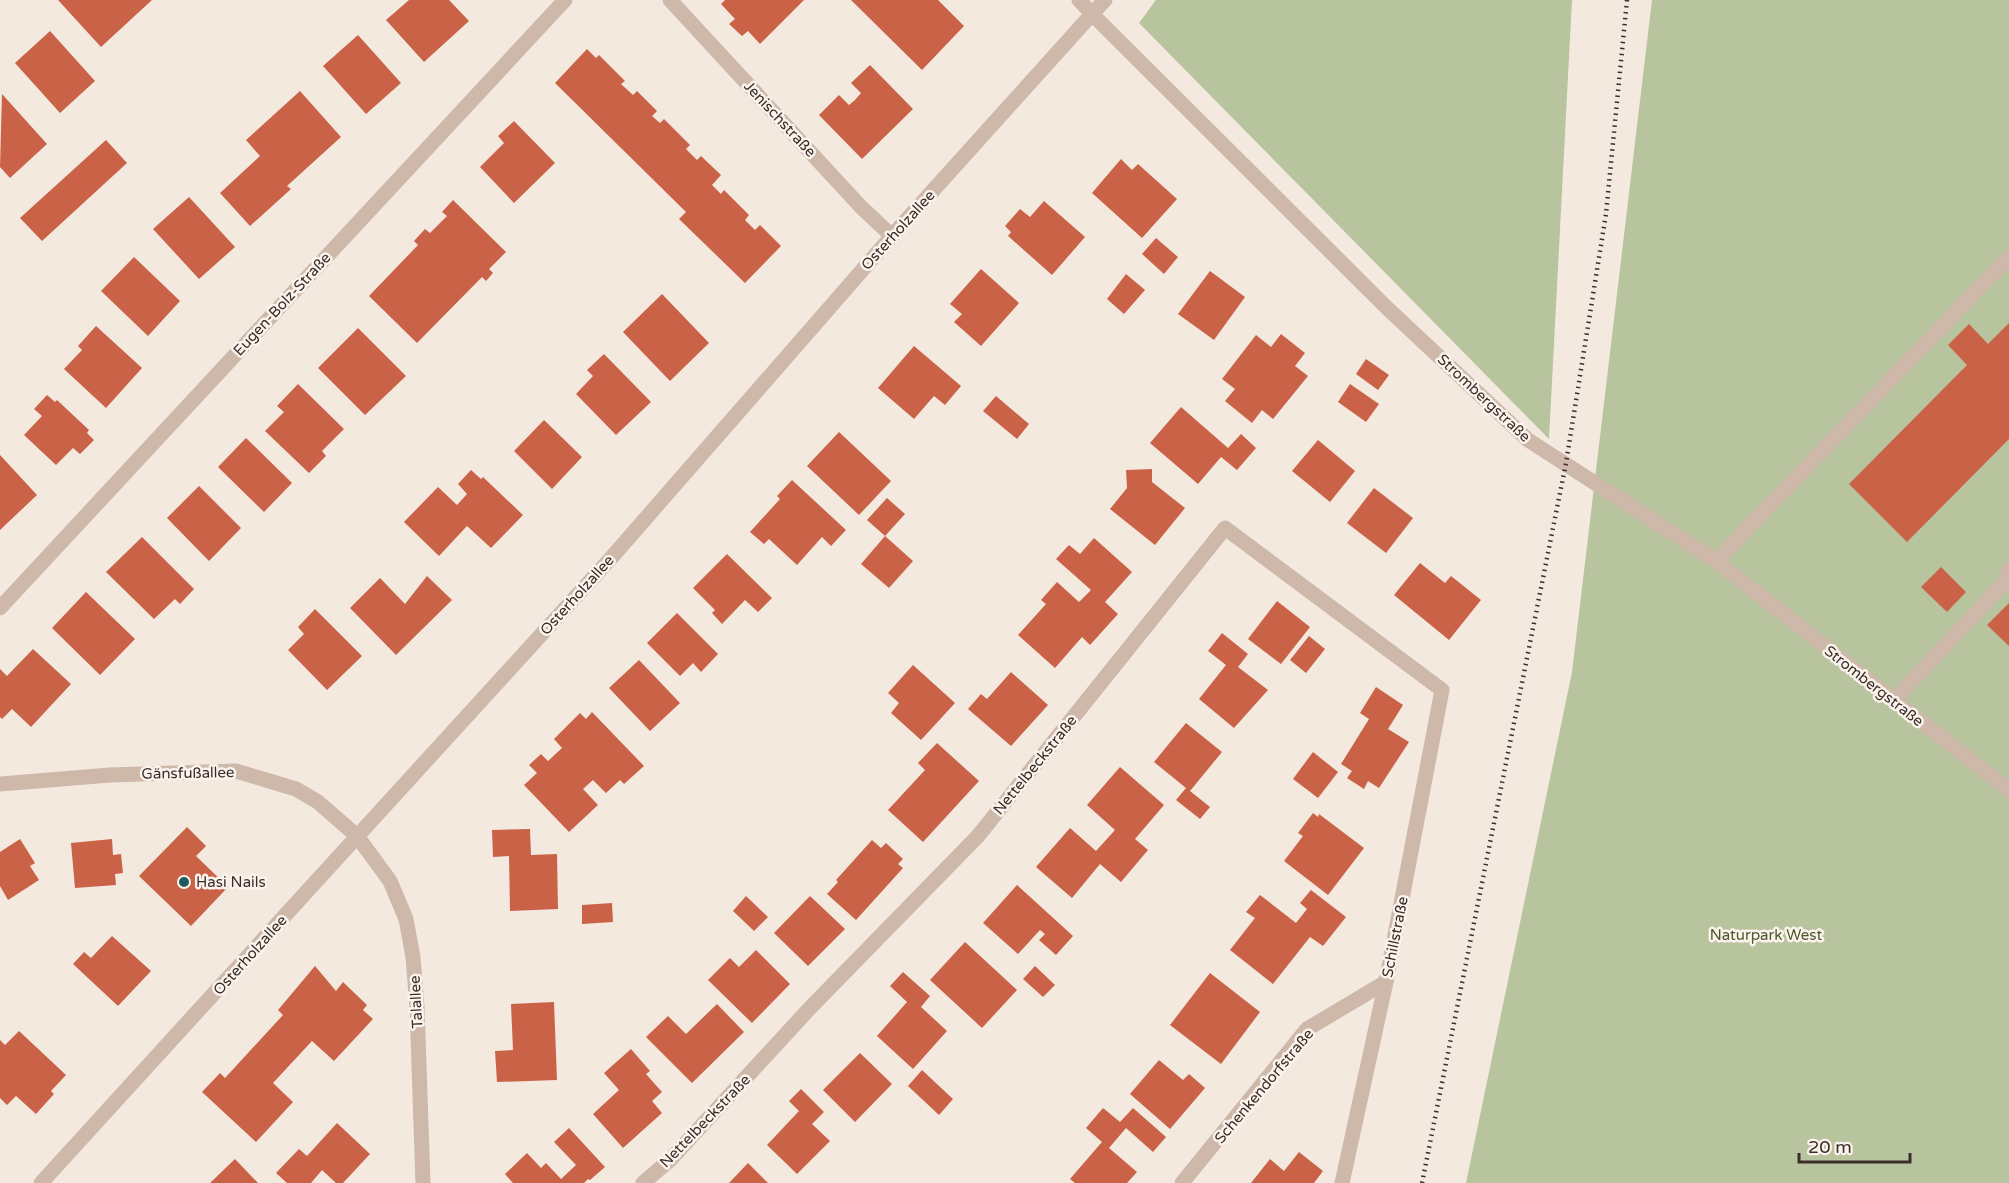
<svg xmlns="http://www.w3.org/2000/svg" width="2009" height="1183" viewBox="0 0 2009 1183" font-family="'Varela Round',sans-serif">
	<rect width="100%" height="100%" fill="#f4e9df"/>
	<g fill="#b8c49e">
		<path d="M 1156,0 L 1572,0 L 1549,439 L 1139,23 Z"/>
		<path d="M 1652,0 L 2009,0 L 2009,1183 L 1466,1183 L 1572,672 Z"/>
	</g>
	<g fill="#ca6247">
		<path d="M 58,0 L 152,0 L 101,47 Z"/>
		<path d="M 409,0 L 449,0 L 469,21 L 424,62 L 386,20 Z"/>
		<path d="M 725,0 L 804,0 L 760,44 L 748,31 L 742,36 L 729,24 L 735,19 L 721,4 Z"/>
		<path d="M 851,0 L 938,0 L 964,26 L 922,70 Z"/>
		<path d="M 50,31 L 95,81 L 60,113 L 15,63 Z"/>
		<path d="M 358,35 L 401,83 L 366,114 L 323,66 Z"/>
		<path d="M 587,49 L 596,58 L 599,55 L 625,81 L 621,84 L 633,95 L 637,91 L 657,111 L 652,116 L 660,123 L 664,119 L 690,145 L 686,149 L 697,160 L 701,156 L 721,175 L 712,185 L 721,194 L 724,190 L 749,215 L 745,220 L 755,230 L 760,225 L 781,246 L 745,283 L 679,219 L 686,212 L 555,83 Z"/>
		<path d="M 870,65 L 913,109 L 862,159 L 819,115 L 839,95 L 849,105 L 855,100 L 861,93 L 851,83 Z"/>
		<path d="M 300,91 L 341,137 L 287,186 L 291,189 L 250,226 L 220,193 L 260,156 L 246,140 Z"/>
		<path d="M 2,94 L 47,144 L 10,178 L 0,167 Z"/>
		<path d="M 514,121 L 555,163 L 514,203 L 480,167 L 504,143 L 498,136 Z"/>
		<path d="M 106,140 L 127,163 L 42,241 L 20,218 Z"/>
		<path d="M 1121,159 L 1132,170 L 1138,164 L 1177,199 L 1142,238 L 1092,193 Z"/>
		<path d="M 189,197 L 235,247 L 199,279 L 153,229 Z"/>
		<path d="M 453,200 L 506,252 L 489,269 L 493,273 L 486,281 L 482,277 L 417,343 L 369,296 L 418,245 L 414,241 L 425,229 L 430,233 L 447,216 L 442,212 Z"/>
		<path d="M 1044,201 L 1085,237 L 1052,275 L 1008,236 L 1011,232 L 1005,226 L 1020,209 L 1030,217 Z"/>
		<path d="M 1156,238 L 1178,257 L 1164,274 L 1142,254 Z"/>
		<path d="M 134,257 L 180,301 L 148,336 L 101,291 Z"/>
		<path d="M 981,269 L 1019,303 L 981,346 L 954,322 L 962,314 L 950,304 Z"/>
		<path d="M 1210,271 L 1245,297 L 1214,340 L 1178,314 Z"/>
		<path d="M 1126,274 L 1145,290 L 1124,314 L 1107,299 Z"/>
		<path d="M 662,294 L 709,343 L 670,381 L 623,332 Z"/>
		<path d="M 2009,323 L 2009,439 L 1907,542 L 1849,484 L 1967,365 L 1948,345 L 1969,324 L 1988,344 Z"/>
		<path d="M 96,326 L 142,368 L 106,408 L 64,369 L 82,350 L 78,346 Z"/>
		<path d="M 358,328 L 406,376 L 365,415 L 318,368 Z"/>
		<path d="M 1281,334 L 1305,353 L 1295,366 L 1308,376 L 1273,419 L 1262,410 L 1252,423 L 1225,401 L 1235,389 L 1222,379 L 1256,335 L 1271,347 Z"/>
		<path d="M 914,346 L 961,386 L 945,405 L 934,396 L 914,419 L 878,388 Z"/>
		<path d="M 604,354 L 651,402 L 616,435 L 576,394 L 593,376 L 587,370 Z"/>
		<path d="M 1366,359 L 1389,375 L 1378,390 L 1356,374 Z"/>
		<path d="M 298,384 L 344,429 L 322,451 L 326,456 L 309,473 L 265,431 L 284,412 L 277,406 Z"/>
		<path d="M 1350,384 L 1379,404 L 1366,422 L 1338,402 Z"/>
		<path d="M 47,395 L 55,402 L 57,400 L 89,430 L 87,433 L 94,440 L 80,454 L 73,448 L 56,465 L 24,435 L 42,416 L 34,409 Z"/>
		<path d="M 996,396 L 1029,424 L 1017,439 L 983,411 Z"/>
		<path d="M 1181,407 L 1228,448 L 1241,434 L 1256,448 L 1237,470 L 1221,457 L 1198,484 L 1150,443 Z"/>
		<path d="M 544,420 L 582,457 L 552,489 L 514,451 Z"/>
		<path d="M 839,432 L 891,481 L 859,515 L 807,466 Z"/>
		<path d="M 246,438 L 292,483 L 264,512 L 218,467 Z"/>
		<path d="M 1318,440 L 1355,471 L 1330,502 L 1292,471 Z"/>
		<path d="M 0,455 L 37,495 L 0,530 Z"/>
		<path d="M 1152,469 L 1152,482 L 1185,508 L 1155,545 L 1110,509 L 1127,488 L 1126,470 Z"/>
		<path d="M 471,470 L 481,479 L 483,477 L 523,515 L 491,548 L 467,526 L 439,556 L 404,522 L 438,487 L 457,505 L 467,494 L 458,484 Z"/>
		<path d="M 792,480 L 846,530 L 831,546 L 822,537 L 797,565 L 769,539 L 764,544 L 750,532 L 780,499 L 777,496 Z"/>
		<path d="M 199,486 L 241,528 L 209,561 L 167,518 Z"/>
		<path d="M 1374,488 L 1413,518 L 1386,553 L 1347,523 Z"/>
		<path d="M 887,498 L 905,514 L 885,536 L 867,520 Z"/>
		<path d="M 885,536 L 913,561 L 889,588 L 861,564 Z"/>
		<path d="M 142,537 L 194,589 L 180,604 L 175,599 L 154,619 L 106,572 Z"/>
		<path d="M 1094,538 L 1132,572 L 1105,602 L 1118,614 L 1090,645 L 1082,637 L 1055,668 L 1018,635 L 1046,604 L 1041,600 L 1057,582 L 1079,602 L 1091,590 L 1056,559 L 1069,545 L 1080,554 Z"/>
		<path d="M 727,554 L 772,598 L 758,612 L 745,600 L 722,624 L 712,613 L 715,610 L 693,588 Z"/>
		<path d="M 1420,563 L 1445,583 L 1451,576 L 1481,600 L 1449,640 L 1394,595 Z"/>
		<path d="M 1941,567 L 1966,592 L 1947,612 L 1921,587 Z"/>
		<path d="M 427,576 L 452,600 L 396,655 L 350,608 L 380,578 L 405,604 Z"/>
		<path d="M 86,592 L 135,639 L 100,675 L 52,628 Z"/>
		<path d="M 1277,601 L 1310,627 L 1281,664 L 1248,639 Z"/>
		<path d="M 2009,603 L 2009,646 L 1987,625 Z"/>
		<path d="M 315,609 L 362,656 L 327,690 L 288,650 L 304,634 L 298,627 Z"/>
		<path d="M 677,613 L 718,654 L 701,672 L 693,663 L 680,676 L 647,643 Z"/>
		<path d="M 1222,633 L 1248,654 L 1238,667 L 1268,690 L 1234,728 L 1199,699 L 1226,665 L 1208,651 Z"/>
		<path d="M 1309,636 L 1325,649 L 1306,673 L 1290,660 Z"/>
		<path d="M 33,649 L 71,684 L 31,727 L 12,709 L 2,719 L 0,717 L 0,669 L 7,676 Z"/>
		<path d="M 639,660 L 680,703 L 650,731 L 609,688 Z"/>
		<path d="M 913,665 L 955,703 L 921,740 L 891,713 L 899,703 L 888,693 Z"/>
		<path d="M 1011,672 L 1048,705 L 1011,746 L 968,709 L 981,694 L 987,699 Z"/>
		<path d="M 1376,687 L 1403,705 L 1388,729 L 1409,742 L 1379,788 L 1368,781 L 1364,789 L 1347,778 L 1352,771 L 1341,764 L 1369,719 L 1360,713 Z"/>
		<path d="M 592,712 L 644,766 L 624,784 L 620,780 L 606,793 L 593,780 L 583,789 L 598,805 L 569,832 L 524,785 L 537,773 L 529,765 L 541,754 L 548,761 L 562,748 L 554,739 L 580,713 L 586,719 Z"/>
		<path d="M 1186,723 L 1222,752 L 1190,791 L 1210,807 L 1200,819 L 1176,800 L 1186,788 L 1154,762 Z"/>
		<path d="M 937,743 L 979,781 L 923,842 L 888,810 L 925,770 L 918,763 Z"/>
		<path d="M 1313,752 L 1338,772 L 1318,798 L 1293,779 Z"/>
		<path d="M 1120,767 L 1164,805 L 1135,839 L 1148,850 L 1121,882 L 1100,864 L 1072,898 L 1036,867 L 1070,828 L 1096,851 L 1115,830 L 1087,805 Z"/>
		<path d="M 1313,813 L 1318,817 L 1319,814 L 1364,848 L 1328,895 L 1284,861 L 1303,836 L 1298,833 Z"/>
		<path d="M 187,827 L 206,846 L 196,856 L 228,887 L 191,926 L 139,876 Z"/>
		<path d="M 530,829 L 531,855 L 557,854 L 558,909 L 510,911 L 509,856 L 493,857 L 492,830 Z"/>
		<path d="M 20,839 L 35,863 L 30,866 L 39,880 L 8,900 L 0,886 L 0,852 Z"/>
		<path d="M 112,839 L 113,855 L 121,854 L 123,873 L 115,874 L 116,885 L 75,888 L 71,843 Z"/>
		<path d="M 872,840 L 881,848 L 886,843 L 903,859 L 898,864 L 903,868 L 856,920 L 827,894 L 838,882 L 836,880 Z"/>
		<path d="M 1017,885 L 1073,936 L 1056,955 L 1039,940 L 1045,934 L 1040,930 L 1018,954 L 983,923 Z"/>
		<path d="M 1311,890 L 1346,917 L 1323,946 L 1310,937 L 1273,984 L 1230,950 L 1255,918 L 1246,912 L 1260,895 L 1296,923 L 1307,909 L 1300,903 Z"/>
		<path d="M 746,896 L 768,917 L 754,931 L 733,911 Z"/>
		<path d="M 810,896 L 845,929 L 808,966 L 774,933 Z"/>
		<path d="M 612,903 L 613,922 L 582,924 L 582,905 Z"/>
		<path d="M 112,936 L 151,971 L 118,1006 L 73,964 L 84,952 L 91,958 Z"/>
		<path d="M 965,942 L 1017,990 L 982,1028 L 930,980 Z"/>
		<path d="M 756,950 L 790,984 L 752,1023 L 708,980 L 730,958 L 739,967 Z"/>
		<path d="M 315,966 L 336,991 L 343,982 L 367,1005 L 363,1010 L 373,1019 L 334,1061 L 312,1041 L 273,1083 L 293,1102 L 256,1142 L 202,1092 L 220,1073 L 225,1078 L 283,1015 L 278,1010 Z"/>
		<path d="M 1035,966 L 1055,985 L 1043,997 L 1023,979 Z"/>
		<path d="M 903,972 L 930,996 L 921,1007 L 947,1031 L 913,1069 L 877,1036 L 907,1002 L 890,986 Z"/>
		<path d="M 1210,973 L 1260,1012 L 1221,1064 L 1170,1025 Z"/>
		<path d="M 554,1002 L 557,1080 L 497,1082 L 495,1051 L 513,1050 L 511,1004 Z"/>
		<path d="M 717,1004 L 744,1032 L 692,1083 L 646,1037 L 668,1016 L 686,1034 Z"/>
		<path d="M 19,1031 L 66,1075 L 51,1091 L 54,1094 L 36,1114 L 16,1096 L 7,1105 L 0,1098 L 0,1040 L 5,1045 Z"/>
		<path d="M 631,1049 L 650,1071 L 646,1074 L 662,1092 L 652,1101 L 662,1113 L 623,1148 L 593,1114 L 619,1090 L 604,1073 Z"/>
		<path d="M 860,1053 L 892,1084 L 855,1122 L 823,1090 Z"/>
		<path d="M 1159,1060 L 1183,1080 L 1189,1074 L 1205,1088 L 1170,1129 L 1130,1094 Z"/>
		<path d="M 922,1070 L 953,1099 L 939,1115 L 908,1086 Z"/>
		<path d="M 801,1089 L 824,1112 L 812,1124 L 830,1141 L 797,1174 L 767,1145 L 799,1111 L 789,1101 Z"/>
		<path d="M 1103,1108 L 1120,1122 L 1133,1108 L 1166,1137 L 1153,1152 L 1126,1128 L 1109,1148 L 1137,1172 L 1127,1183 L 1075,1183 L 1070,1179 L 1102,1142 L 1086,1128 Z"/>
		<path d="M 337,1123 L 370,1154 L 343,1183 L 336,1183 L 322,1170 L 311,1183 L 287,1183 L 276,1173 L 299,1149 L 307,1156 Z"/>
		<path d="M 569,1128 L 605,1167 L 590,1180 L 588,1179 L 584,1183 L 513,1183 L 505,1174 L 527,1153 L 541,1168 L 546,1163 L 561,1179 L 576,1165 L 554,1142 Z"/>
		<path d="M 1299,1152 L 1323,1171 L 1314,1183 L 1251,1183 L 1270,1159 L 1284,1171 Z"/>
		<path d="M 235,1159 L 258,1183 L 210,1183 Z"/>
		<path d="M 748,1163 L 768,1183 L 729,1183 Z"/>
	</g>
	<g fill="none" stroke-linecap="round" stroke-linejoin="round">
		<g stroke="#cdb8aa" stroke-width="15">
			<path d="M 1716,561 L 2009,257"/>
			<path d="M 1893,701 L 2005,582 L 2009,570"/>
		</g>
		<g stroke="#cdb8aa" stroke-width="15">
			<path d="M 670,0 L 861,207 L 892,236"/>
			<path d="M 0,608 L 565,0"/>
			<path d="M 0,784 L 110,775 L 236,771 L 296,789 L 318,802 L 357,836 L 390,881 L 406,919 L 413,957 L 417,1007 L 423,1183"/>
			<path d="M 41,1183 L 612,557 L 892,236 L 1092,14 L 1387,308 L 1528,440 L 1716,561 L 2009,790"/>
			<path d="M 643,1183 L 671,1159 L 809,1009 L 978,836 L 1225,528 L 1442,690 L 1386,982 L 1342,1183"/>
			<path d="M 1182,1183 L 1307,1029 L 1386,982"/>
		</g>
		<path stroke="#cdb8aa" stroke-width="15" d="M 1079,0 L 1092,14 L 1105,0"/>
		<path stroke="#3a2e2a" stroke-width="4.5" stroke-dasharray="1.5 4.5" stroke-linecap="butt" d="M 1422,1183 L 1566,463 L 1606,214 L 1627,0"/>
	</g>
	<circle fill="#1d5b5d" stroke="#fbf3ec" stroke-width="2" cx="184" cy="882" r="6"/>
	<g text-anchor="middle" stroke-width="5" stroke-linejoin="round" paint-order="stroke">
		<g font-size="15" fill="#3a2e2a" stroke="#fbf3ec">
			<text transform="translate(780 119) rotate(47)" y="5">Jenischstraße</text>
			<text transform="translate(898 230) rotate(-48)" y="5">Osterholzallee</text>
			<text transform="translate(282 304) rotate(-47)" y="5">Eugen-Bolz-Straße</text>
			<text transform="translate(1484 398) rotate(43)" y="5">Strombergstraße</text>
			<text transform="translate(577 595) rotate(-48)" y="5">Osterholzallee</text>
			<text transform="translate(1874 686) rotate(38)" y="5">Strombergstraße</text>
			<text transform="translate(1035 765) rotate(-51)" y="5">Nettelbeckstraße</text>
			<text transform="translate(188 773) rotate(-1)" y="5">Gänsfußallee</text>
			<text transform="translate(1395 937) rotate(-79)" y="5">Schillstraße</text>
			<text transform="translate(250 955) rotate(-48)" y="5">Osterholzallee</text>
			<text transform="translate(416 1002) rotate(-93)" y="5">Talallee</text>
			<text transform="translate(1264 1086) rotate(-50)" y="5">Schenkendorfstraße</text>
			<text transform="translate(705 1121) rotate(-46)" y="5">Nettelbeckstraße</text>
		</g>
		<g font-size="15" fill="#3a2e2a" stroke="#fbf3ec" text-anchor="start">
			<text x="196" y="887">Hasi Nails</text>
		</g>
		<g font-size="15" fill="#4a592c" stroke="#fbf3ec">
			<text x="1766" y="940">Naturpark West</text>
		</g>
	</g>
	<path d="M1799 1153v9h111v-9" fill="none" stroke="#3a2e2a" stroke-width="3"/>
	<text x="1808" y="1153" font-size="18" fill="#3a2e2a" stroke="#fbf3ec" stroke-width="4.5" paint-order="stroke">20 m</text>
</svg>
